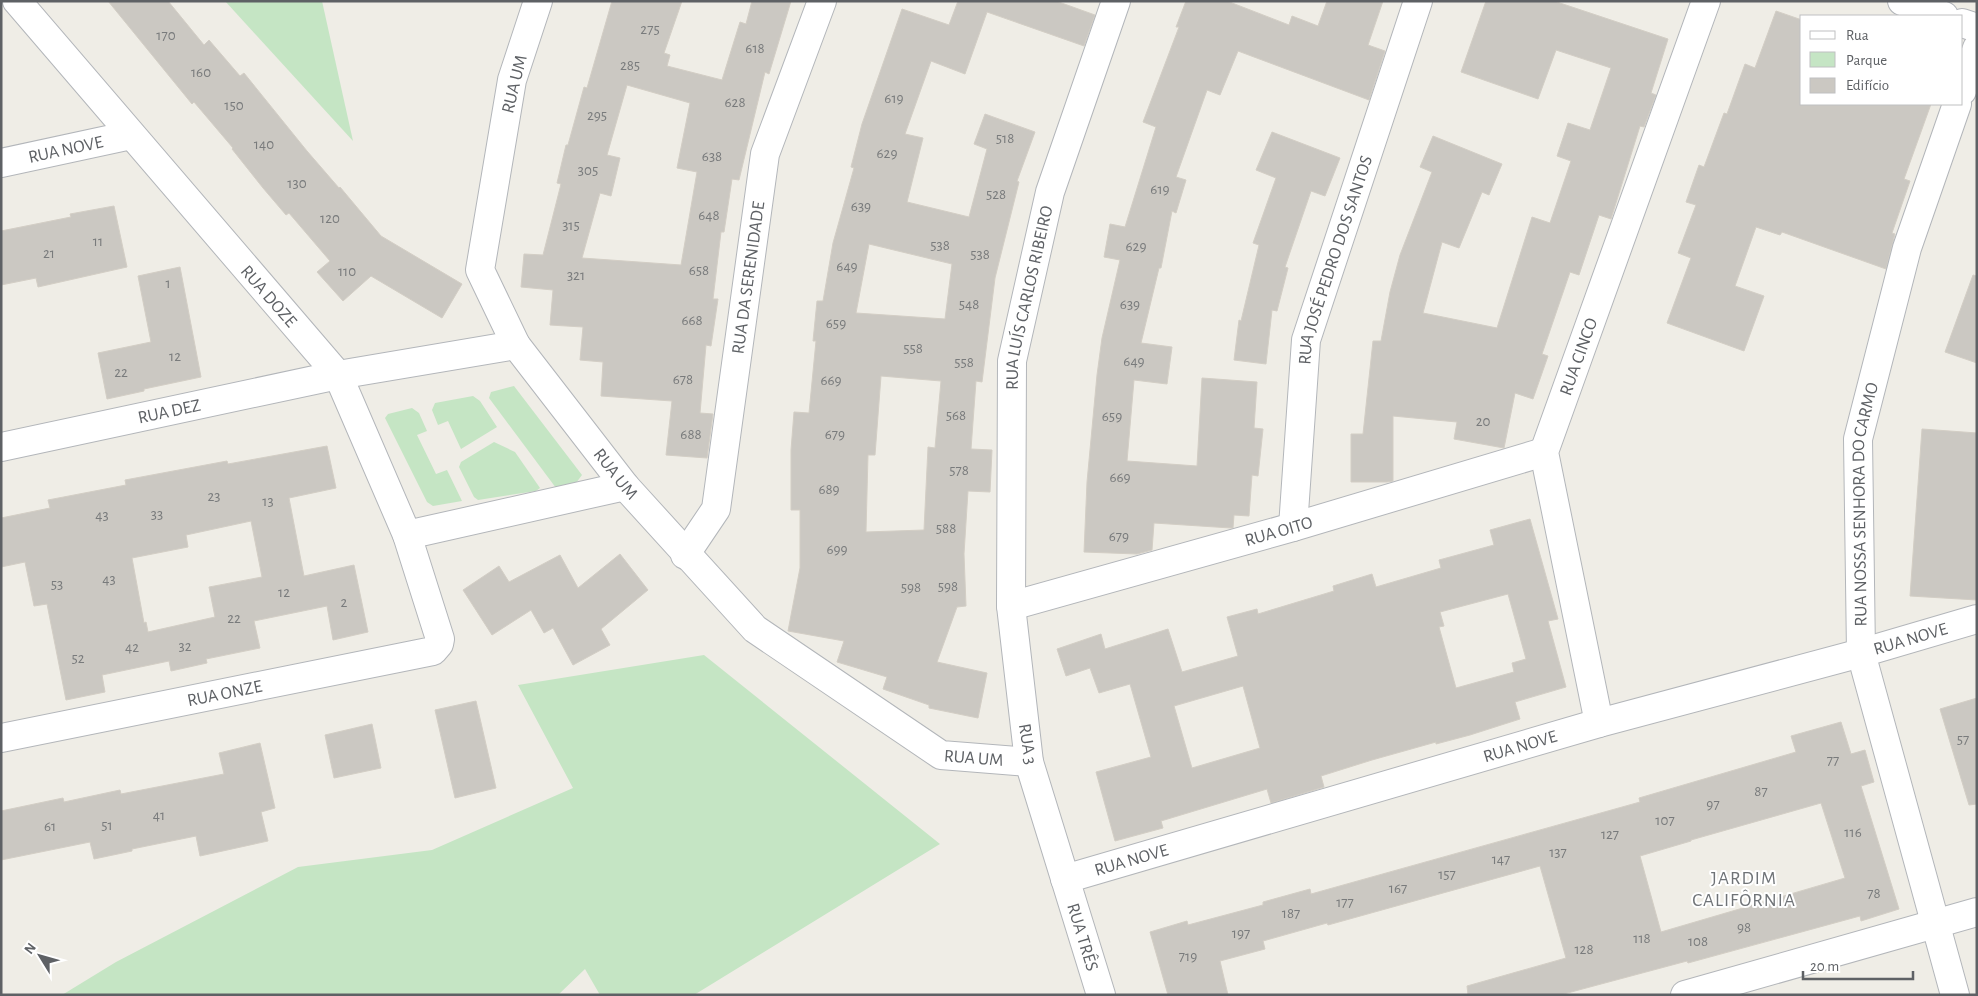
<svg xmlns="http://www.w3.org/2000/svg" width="1978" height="996" viewBox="0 0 1978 996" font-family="'Alegreya Sans',sans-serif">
	<rect width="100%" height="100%" fill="#efede6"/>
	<g fill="#c5e5c4">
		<path d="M 225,1 L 322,1 L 353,141 Z"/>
		<path d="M 514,386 L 582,475 L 573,487 L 556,488 L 489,398 L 491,392 Z"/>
		<path d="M 473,396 L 480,401 L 497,427 L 461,449 L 448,421 L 438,425 L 432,410 L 435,403 Z"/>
		<path d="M 412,408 L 419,413 L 427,431 L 417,435 L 436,474 L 447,470 L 462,501 L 433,506 L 427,502 L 385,418 L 388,414 Z"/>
		<path d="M 494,442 L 515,452 L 540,488 L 536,491 L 478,500 L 474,497 L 459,467 L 461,462 Z"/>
		<path d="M 704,655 L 940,844 L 694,995 L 600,995 L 585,969 L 558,995 L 62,995 L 116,962 L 298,867 L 432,850 L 573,788 L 518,685 Z"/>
	</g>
	<g fill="#cbc8c2" stroke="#d3cec5" fill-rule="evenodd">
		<path d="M 108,1 L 168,1 L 204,45 L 209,40 L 240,76 L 244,73 L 307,151 L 339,188 L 340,187 L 381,236 L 462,284 L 442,318 L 371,276 L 343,301 L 317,272 L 330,261 L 289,213 L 286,215 L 263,188 L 232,149 L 233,148 L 194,102 L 192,104 Z"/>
		<path d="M 612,1 L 682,1 L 664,53 L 670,55 L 667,66 L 722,80 L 740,22 L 746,24 L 752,1 L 791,1 L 769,74 L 765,72 L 739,180 L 732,179 L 724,232 L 721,232 L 713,299 L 718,299 L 711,346 L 706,345 L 700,413 L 713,414 L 707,458 L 666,455 L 672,401 L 601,396 L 603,362 L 580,360 L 583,327 L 550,325 L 553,290 L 521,287 L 524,254 L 543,255 L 561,184 L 557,183 L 566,145 L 568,145 L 584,87 L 587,88 ZM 627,85 L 690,103 L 677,168 L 697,172 L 681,265 L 582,258 L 600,193 L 611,196 L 620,158 L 607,155 Z"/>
		<path d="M 958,1 L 1056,1 L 1095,15 L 1084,46 L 987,12 L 965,74 L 931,61 L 905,134 L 923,138 L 907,202 L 969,217 L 987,149 L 974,144 L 985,114 L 1035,132 L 1017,181 L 1019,182 L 995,278 L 982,382 L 976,381 L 971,449 L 992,450 L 990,492 L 968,491 L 964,554 L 966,606 L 957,607 L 937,662 L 987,673 L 978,718 L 929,708 L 929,705 L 883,689 L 887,677 L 837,662 L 844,641 L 788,631 L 800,568 L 800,510 L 791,510 L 791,450 L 794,412 L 809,413 L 816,341 L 813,341 L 817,301 L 823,301 L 833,243 L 854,168 L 851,167 L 862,124 L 902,9 L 949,25 ZM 869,244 L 952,264 L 945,319 L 856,313 ZM 881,376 L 941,381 L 935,448 L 928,447 L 924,530 L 866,532 L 868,455 L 875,455 Z"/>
		<path d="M 1186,1 L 1227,1 L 1289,25 L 1292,16 L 1318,26 L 1327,1 L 1383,1 L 1368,45 L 1385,51 L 1369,100 L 1238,51 L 1220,95 L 1207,90 L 1176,177 L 1186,180 L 1176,213 L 1172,211 L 1161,268 L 1159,268 L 1141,343 L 1172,347 L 1167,384 L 1134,380 L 1127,461 L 1197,466 L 1202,378 L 1257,382 L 1254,428 L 1263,429 L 1258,476 L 1252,475 L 1249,516 L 1234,515 L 1233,528 L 1231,528 L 1154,523 L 1152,550 L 1137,554 L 1084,552 L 1087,482 L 1097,375 L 1102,338 L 1120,260 L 1104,257 L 1110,224 L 1125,227 L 1156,127 L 1143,122 L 1179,27 L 1176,27 Z"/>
		<path d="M 1486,1 L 1554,1 L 1668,39 L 1651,93 L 1656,95 L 1644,127 L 1640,126 L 1611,219 L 1599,215 L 1579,275 L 1570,272 L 1542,354 L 1548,356 L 1533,399 L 1515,393 L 1504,448 L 1454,439 L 1457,422 L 1393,416 L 1393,481 L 1387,482 L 1351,482 L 1351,434 L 1363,434 L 1373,341 L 1381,341 L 1390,292 L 1400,255 L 1432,172 L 1420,167 L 1433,136 L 1502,164 L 1489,195 L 1482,192 L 1459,248 L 1442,242 L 1423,313 L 1497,328 L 1532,217 L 1550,223 L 1571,161 L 1557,156 L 1568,123 L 1590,130 L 1611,68 L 1556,50 L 1538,99 L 1461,72 Z"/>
		<path d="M 1776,11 L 1802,20 L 1802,104 L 1931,104 L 1904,179 L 1910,181 L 1892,233 L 1895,234 L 1886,269 L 1782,232 L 1780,235 L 1756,227 L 1735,286 L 1764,296 L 1744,351 L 1667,323 L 1691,258 L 1678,253 L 1696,205 L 1686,202 L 1699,165 L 1704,167 L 1724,113 L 1727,114 L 1745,64 L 1755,68 Z"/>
		<path d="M 1272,132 L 1340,158 L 1325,196 L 1311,191 L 1285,267 L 1288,268 L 1277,311 L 1272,310 L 1266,364 L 1234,360 L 1239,320 L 1241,321 L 1259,245 L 1253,243 L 1276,178 L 1256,170 Z"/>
		<path d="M 114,206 L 127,267 L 38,287 L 36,278 L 1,285 L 1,231 L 71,217 L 70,214 Z"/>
		<path d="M 180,267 L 201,377 L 144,389 L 144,391 L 107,399 L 98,353 L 151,342 L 138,276 Z"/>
		<path d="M 1973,275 L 1977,276 L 1977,363 L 1945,352 Z"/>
		<path d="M 1922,429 L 1977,433 L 1977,600 L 1910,596 Z"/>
		<path d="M 327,446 L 336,488 L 289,498 L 304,576 L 354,565 L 368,632 L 333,640 L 327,606 L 254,621 L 260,648 L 206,659 L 207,663 L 171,671 L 169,661 L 102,675 L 105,692 L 66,700 L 47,604 L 34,606 L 25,562 L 1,567 L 1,518 L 50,508 L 48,500 L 126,485 L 125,480 L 227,461 L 228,464 ZM 251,521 L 262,577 L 209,587 L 215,617 L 148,632 L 146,622 L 144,623 L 132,558 L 188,547 L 186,535 Z"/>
		<path d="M 1530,519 L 1558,619 L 1548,621 L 1566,687 L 1515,702 L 1520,719 L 1470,735 L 1436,744 L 1436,742 L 1372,760 L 1321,776 L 1324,787 L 1271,803 L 1267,789 L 1161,821 L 1163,828 L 1115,841 L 1096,772 L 1151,757 L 1130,684 L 1099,693 L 1090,668 L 1066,676 L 1057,649 L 1101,634 L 1105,649 L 1168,629 L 1182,672 L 1238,656 L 1227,617 L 1257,609 L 1258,614 L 1334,591 L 1333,586 L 1372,574 L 1376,587 L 1441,568 L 1439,560 L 1494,545 L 1490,530 ZM 1508,594 L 1526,659 L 1512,663 L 1514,672 L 1456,688 L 1439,627 L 1444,626 L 1440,612 ZM 1243,686 L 1260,748 L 1192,768 L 1174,706 Z"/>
		<path d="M 620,554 L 648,590 L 601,629 L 610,645 L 573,665 L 553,628 L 544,633 L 531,610 L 492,635 L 463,590 L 499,566 L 509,582 L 560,555 L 578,588 Z"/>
		<path d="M 1977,698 L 1977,804 L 1969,805 L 1940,709 Z"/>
		<path d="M 476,701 L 496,788 L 455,798 L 435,710 Z"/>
		<path d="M 1841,722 L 1851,754 L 1865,750 L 1874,782 L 1861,786 L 1899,909 L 1861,921 L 1860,916 L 1688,963 L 1687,961 L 1560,995 L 1468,995 L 1467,986 L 1566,958 L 1540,866 L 1328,925 L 1327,923 L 1263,941 L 1265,949 L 1220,961 L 1228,995 L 1168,995 L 1150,932 L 1187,921 L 1188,925 L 1263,905 L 1263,902 L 1310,889 L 1311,894 L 1640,802 L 1639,798 L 1796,752 L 1791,736 ZM 1821,803 L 1845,878 L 1661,932 L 1640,856 L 1691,841 L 1691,840 Z"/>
		<path d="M 372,724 L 381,768 L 334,778 L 325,735 Z"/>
		<path d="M 260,743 L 275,808 L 261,812 L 268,841 L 200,856 L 196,836 L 132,849 L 132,851 L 94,859 L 90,842 L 1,860 L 1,811 L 63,798 L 64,802 L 120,790 L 121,794 L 224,774 L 219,753 Z"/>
	</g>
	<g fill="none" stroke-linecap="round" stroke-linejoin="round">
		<g stroke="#b3b6ba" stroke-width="30">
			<g id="street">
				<path id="s1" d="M 538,1 L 512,80 L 480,270 L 516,345 L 625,486 L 755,629 L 941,755 L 1029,762"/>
				<path d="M 1962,91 L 1977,48"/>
				<path id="s2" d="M 1,163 L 131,135"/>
				<path id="s3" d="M 1,447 L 338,375 L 516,345"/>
				<path id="s4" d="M 1293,527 L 1306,340 L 1418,1"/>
				<path d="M 407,535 L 625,486"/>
				<path id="s5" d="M 685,555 L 716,509 L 765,154 L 822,1"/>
				<path id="s6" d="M 1011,606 L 1293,527 L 1544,452"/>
				<path id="s7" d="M 1599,723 L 1544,452 L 1706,1"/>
				<path id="s8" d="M 1,738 L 433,651 L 439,644 L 440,639 L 407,535 L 338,375 L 17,1"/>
				<path id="s9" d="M 1065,879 L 1599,723 L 1861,653 L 1977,619"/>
				<path id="s10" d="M 1101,995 L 1029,762 L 1011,606 L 1012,361 L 1050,192 L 1116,1"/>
				<path d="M 1685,995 L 1977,912"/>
				<path id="s11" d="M 1955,995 L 1861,653 L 1858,439 L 1907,248 L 1957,104"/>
			</g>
		</g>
		<g stroke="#b2b5ba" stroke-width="30">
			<g id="secondary">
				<path d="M 1902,1 L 1944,16"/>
				<path d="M 1962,23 L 1977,28"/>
			</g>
		</g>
		<use href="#street" stroke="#fff" stroke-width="28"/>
		<use href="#secondary" stroke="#fff" stroke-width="28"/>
	</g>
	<g text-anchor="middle" stroke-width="4" stroke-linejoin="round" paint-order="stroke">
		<g font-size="15" fill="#797b7c">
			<text x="650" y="34">275</text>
			<text x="166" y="40">170</text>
			<text x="755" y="53">618</text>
			<text x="630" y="70">285</text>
			<text x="201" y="77">160</text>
			<text x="894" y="103">619</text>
			<text x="735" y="107">628</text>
			<text x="234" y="110">150</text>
			<text x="597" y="120">295</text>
			<text x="1005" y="143">518</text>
			<text x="264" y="149">140</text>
			<text x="887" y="158">629</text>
			<text x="712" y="161">638</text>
			<text x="588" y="175">305</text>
			<text x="297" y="188">130</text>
			<text x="1160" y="194">619</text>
			<text x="996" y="199">528</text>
			<text x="861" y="211">639</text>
			<text x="709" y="220">648</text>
			<text x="330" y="223">120</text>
			<text x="571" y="230">315</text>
			<text x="98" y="246">11</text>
			<text x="940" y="250">538</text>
			<text x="1136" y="251">629</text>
			<text x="49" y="258">21</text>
			<text x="980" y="259">538</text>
			<text x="847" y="271">649</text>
			<text x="699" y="275">658</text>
			<text x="347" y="276">110</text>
			<text x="576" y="280">321</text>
			<text x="168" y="288">1</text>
			<text x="969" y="309">548</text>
			<text x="1130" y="309">639</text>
			<text x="692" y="325">668</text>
			<text x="836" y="328">659</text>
			<text x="913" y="353">558</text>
			<text x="175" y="361">12</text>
			<text x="1134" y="366">649</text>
			<text x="964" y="367">558</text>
			<text x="121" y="377">22</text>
			<text x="683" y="384">678</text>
			<text x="831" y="385">669</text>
			<text x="956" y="420">568</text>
			<text x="1112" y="421">659</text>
			<text x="1483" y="426">20</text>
			<text x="691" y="439">688</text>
			<text x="835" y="439">679</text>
			<text x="959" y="475">578</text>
			<text x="1120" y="482">669</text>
			<text x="829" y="494">689</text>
			<text x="214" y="501">23</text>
			<text x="268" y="506">13</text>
			<text x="157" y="519">33</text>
			<text x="102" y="520">43</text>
			<text x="946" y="533">588</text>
			<text x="1119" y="541">679</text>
			<text x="837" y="554">699</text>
			<text x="109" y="584">43</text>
			<text x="57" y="589">53</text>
			<text x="948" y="591">598</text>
			<text x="911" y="592">598</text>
			<text x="284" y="597">12</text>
			<text x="344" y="607">2</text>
			<text x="234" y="623">22</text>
			<text x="185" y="651">32</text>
			<text x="132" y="652">42</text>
			<text x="78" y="663">52</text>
			<text x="1963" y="744">57</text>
			<text x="1833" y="765">77</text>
			<text x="1761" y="796">87</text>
			<text x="1713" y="809">97</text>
			<text x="159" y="820">41</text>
			<text x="1665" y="825">107</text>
			<text x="107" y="830">51</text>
			<text x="50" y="831">61</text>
			<text x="1853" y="837">116</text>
			<text x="1610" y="839">127</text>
			<text x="1558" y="857">137</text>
			<text x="1501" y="864">147</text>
			<text x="1447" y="879">157</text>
			<text x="1398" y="893">167</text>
			<text x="1874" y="898">78</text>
			<text x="1345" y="907">177</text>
			<text x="1291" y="918">187</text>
			<text x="1744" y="932">98</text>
			<text x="1241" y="938">197</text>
			<text x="1642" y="943">118</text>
			<text x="1698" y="946">108</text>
			<text x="1584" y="954">128</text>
			<text x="1188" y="961">719</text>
		</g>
		<g font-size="18" fill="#5e6165" stroke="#fff">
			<text transform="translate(514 84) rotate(-76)" y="6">RUA UM</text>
			<text dy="6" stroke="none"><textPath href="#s2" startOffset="66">RUA NOVE</textPath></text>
			<text dy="6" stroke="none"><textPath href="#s4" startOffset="272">RUA JOSÉ PEDRO DOS SANTOS</textPath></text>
			<text dy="6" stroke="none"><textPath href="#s5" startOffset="289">RUA DA SERENIDADE</textPath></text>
			<text transform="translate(269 296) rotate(49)" y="6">RUA DOZE</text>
			<text dy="6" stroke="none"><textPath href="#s10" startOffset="711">RUA LUÍS CARLOS RIBEIRO</textPath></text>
			<text dy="6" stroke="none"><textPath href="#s7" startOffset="378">RUA CINCO</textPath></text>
			<text dy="6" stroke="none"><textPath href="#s3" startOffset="172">RUA DEZ</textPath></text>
			<text dy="6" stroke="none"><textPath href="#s1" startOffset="522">RUA UM</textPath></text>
			<text dy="6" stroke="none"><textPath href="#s11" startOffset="504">RUA NOSSA SENHORA DO CARMO</textPath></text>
			<text dy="6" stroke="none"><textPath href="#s6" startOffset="278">RUA OITO</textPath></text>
			<text dy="6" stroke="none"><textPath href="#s9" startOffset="879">RUA NOVE</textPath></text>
			<text dy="6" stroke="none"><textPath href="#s8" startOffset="228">RUA ONZE</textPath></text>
			<text transform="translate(1028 744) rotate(81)" y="6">RUA 3</text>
			<text dy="6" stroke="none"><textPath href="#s9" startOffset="474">RUA NOVE</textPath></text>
			<text dy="6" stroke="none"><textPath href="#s1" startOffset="988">RUA UM</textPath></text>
			<text dy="6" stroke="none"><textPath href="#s9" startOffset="69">RUA NOVE</textPath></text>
			<text transform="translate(1083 937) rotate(73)" y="6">RUA TRÊS</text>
		</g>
		<g font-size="19" letter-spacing="1" fill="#6f7377" stroke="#fff">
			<text x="1744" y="884">JARDIM<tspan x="1744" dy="22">CALIFÔRNIA</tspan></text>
		</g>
	</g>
	<rect width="1978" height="996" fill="none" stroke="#5e6165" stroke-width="5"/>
	<rect x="1800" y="15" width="162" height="90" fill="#ffffff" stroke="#bfc0c1"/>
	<rect x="1810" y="31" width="25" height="8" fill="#ffffff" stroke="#bfc0c1"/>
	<text x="1846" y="40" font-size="15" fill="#5e6165">Rua</text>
	<rect x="1810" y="52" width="25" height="15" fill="#c5e5c4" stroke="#bfc0c1"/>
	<text x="1846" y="65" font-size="15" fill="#5e6165">Parque</text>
	<rect x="1810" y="78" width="25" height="15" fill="#cbc8c2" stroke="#bfc0c1"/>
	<text x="1846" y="90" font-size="15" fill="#5e6165">Edifício</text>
	<g transform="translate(40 956) rotate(307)" stroke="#ffffff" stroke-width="4" paint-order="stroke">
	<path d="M0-4L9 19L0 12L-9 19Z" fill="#5e6165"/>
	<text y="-8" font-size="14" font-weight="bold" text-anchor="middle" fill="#5e6165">N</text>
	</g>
	<path d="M1803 971v8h110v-8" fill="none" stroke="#5e6165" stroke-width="2.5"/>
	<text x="1810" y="971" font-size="15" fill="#5e6165" stroke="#ffffff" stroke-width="4" paint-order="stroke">20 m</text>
</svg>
